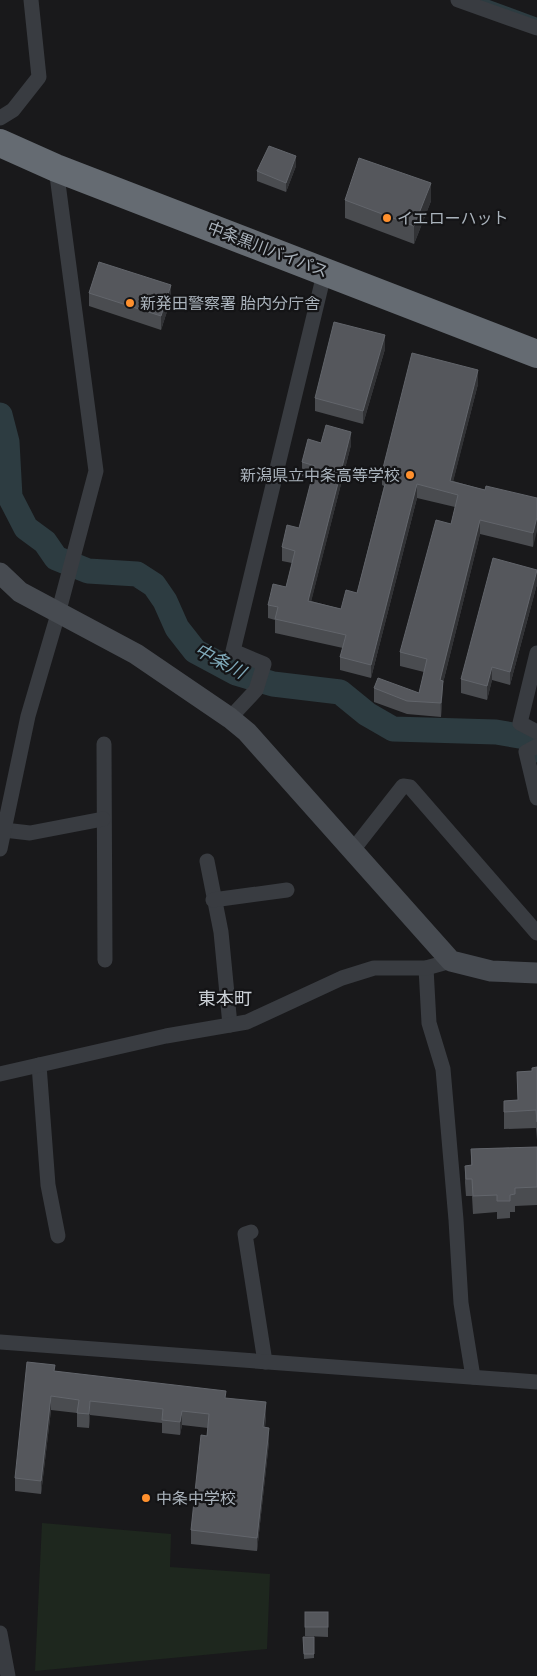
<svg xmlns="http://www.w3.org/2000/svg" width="537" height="1676" viewBox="0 0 537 1676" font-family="Roboto,'Noto Sans JP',sans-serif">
	<rect width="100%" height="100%" fill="#19191b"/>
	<path fill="#1e271e" d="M 42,1523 L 171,1534 L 170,1567 L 270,1574 L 267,1649 L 35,1671 Z"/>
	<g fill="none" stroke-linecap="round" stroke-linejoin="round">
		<path stroke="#2d3c41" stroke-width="4.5" d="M 483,0 L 537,20"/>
		<path stroke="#2d3c41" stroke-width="25" d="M 0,415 L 7,442 L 10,497 L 26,528 L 45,542 L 56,558 L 88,571 L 137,574 L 154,585 L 165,601 L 177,628 L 195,651 L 236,673 L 273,684 L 340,692 L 367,714 L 393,729 L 496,732 L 525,737 L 537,750"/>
		<g stroke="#393c41" stroke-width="15">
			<path d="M 458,0 L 537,28"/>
			<path d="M 0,118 L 13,110 L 39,77 L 31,0"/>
			<path d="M 537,653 L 520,723 L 537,732"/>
			<path d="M 230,718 L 256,690 L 264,664 L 233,651 L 325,270"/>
			<path d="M 104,744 L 105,960"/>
			<path d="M 537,746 L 526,752 L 537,798"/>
			<path d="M 4,830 L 30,833 L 103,819"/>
			<path d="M 0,849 L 28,716 L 58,614 L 96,471 L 56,168"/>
			<path d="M 352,851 L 403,786 L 410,787 L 537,933"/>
			<path d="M 207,861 L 221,932 L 230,1025"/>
			<path d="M 213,900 L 287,890"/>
			<path d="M 426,968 L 429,1023 L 443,1069 L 456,1220 L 461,1303 L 473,1377"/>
			<path d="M 39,1065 L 48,1185 L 58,1236"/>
			<path d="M 0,1074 L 166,1036 L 247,1022 L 342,978 L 374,968 L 426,968 L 451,961"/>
			<path d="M 251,1232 L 245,1234 L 265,1362"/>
			<path d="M 0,1342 L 537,1382"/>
			<path d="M 0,1633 L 8,1676"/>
		</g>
		<path stroke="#474b51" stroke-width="21" d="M 0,573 L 20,592 L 136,654 L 230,718 L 247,732 L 451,961 L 491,971 L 537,973"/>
		<path stroke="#656b72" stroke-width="28" d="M 0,143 L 56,168 L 537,354"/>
	</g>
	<g fill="#4a4c50">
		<path d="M 296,166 L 286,192 L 257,181 L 257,171 Z"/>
		<path d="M 345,200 L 431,201 L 414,244 L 345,218 Z"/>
		<path d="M 89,293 L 171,299 L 161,330 L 89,306 Z"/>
		<path d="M 385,349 L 363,424 L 315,411 L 315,398 Z"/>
		<path d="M 478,384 L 453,481 L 485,490 L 537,498 L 533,547 L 480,534 L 443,683 L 441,717 L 407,714 L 374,702 L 374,688 L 419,693 L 424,672 L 400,666 L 400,652 L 451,524 L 455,507 L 417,498 L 371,678 L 340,670 L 340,657 L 343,648 L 275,633 L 275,620 L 268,618 L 268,605 L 286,587 L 292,563 L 282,561 L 282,547 L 299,528 L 312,479 L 302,476 L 302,462 L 321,443 L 351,445 L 311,601 L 341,609 L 357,593 L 384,486 L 382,485 L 382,472 Z"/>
		<path d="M 537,584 L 510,685 L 492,680 L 487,700 L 461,693 L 461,679 Z"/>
		<path d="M 537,1067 L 537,1140 L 536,1128 L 504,1129 L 504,1101 L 518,1100 L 517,1072 L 532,1071 Z"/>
		<path d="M 537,1147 L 537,1205 L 515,1206 L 515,1212 L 510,1212 L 510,1218 L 497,1219 L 497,1212 L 473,1214 L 472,1196 L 466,1196 L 465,1183 L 465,1166 L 471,1165 L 471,1149 Z"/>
		<path d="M 55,1371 L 226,1398 L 266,1416 L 265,1428 L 269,1442 L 257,1551 L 191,1544 L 191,1530 L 208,1428 L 182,1425 L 180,1435 L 162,1433 L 162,1423 L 90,1415 L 89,1428 L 77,1427 L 77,1413 L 51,1410 L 41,1494 L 15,1491 L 15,1478 Z"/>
		<path d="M 305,1612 L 328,1612 L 328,1637 L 305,1636 Z"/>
		<path d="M 303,1637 L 314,1637 L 314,1658 L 304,1659 Z"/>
	</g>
	<g fill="#323336">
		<path d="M 296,156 L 296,166 L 286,192 L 286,183 Z"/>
		<path d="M 431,183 L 431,201 L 414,244 L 414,226 Z"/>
		<path d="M 171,285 L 171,299 L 161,330 L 161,316 Z"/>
		<path d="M 385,335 L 385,349 L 363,424 L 363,411 Z"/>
		<path d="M 478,370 L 478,384 L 450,494 L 450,481 Z"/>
		<path d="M 351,432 L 351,445 L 308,614 L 308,601 Z"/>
		<path d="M 417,484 L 417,498 L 371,678 L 371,665 Z"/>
		<path d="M 537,517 L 537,531 L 533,547 L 533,533 Z"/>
		<path d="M 480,520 L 480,534 L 443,683 L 441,717 L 440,680 Z"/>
		<path d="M 537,570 L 537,584 L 510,685 L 510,672 Z"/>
		<path d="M 492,667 L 492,680 L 487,700 L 487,686 Z"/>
		<path d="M 51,1396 L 51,1410 L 41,1494 L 41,1481 Z"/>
		<path d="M 90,1401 L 90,1415 L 89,1428 L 89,1414 Z"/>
		<path d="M 266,1402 L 266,1416 L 263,1441 L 263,1427 Z"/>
		<path d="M 182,1411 L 182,1425 L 180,1435 L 180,1422 Z"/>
		<path d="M 269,1428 L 269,1442 L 257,1551 L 257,1538 Z"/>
	</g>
	<g fill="#55575c" stroke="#62656b">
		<path d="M 269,146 L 296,156 L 286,183 L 257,171 Z"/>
		<path d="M 359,158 L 431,183 L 414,226 L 345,200 Z"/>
		<path d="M 99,262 L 171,285 L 161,316 L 89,293 Z"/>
		<path d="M 334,322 L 385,335 L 363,411 L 315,398 Z"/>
		<path d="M 412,353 L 478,370 L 450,481 L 485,490 L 486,486 L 537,498 L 537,517 L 533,533 L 480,520 L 440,680 L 443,681 L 441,703 L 407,701 L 374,688 L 378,678 L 419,693 L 427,659 L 400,652 L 436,520 L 451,524 L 458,495 L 417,484 L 371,665 L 340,657 L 346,635 L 275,619 L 278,607 L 268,605 L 273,584 L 286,587 L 295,551 L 282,547 L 287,525 L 299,528 L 315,466 L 302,462 L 308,439 L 321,443 L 326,425 L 351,432 L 308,601 L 341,609 L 346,590 L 357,593 L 388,473 L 382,472 Z"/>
		<path d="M 493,558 L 537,570 L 510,672 L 492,667 L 487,686 L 461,679 Z"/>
		<path d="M 537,1067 L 537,1122 L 536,1110 L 504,1112 L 504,1101 L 518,1100 L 517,1072 L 532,1071 L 532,1068 Z"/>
		<path d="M 537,1147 L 537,1187 L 515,1188 L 515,1194 L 510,1195 L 510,1201 L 497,1201 L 497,1195 L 473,1196 L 472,1179 L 466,1179 L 465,1166 L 472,1165 L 471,1149 Z"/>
		<path d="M 27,1362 L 55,1365 L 54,1371 L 226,1391 L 225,1398 L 266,1402 L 263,1427 L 269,1428 L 257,1538 L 191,1530 L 201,1435 L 207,1436 L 209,1414 L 182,1411 L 180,1422 L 162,1420 L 163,1409 L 90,1401 L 89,1414 L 77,1413 L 79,1400 L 51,1396 L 41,1481 L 15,1478 Z"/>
		<rect x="305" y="1612" width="23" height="15"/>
		<path d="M 303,1637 L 314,1637 L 314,1654 L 304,1654 Z"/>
	</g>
	<g fill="#ff902d" stroke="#141416" stroke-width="2">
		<circle cx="387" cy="218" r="5"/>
		<circle cx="130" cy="303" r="5"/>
		<circle cx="410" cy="475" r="5"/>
		<circle cx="146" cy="1498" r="5"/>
	</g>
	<g text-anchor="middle" stroke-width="4.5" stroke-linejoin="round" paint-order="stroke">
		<g font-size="16" fill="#aab3bc" stroke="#141416" text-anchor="start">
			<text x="397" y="224">イエローハット</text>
			<text x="140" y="309">新発田警察署 胎内分庁舎</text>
			<text x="400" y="481" text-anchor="end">新潟県立中条高等学校</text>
			<text x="156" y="1504">中条中学校</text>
		</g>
		<g font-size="16" fill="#aab3bc" stroke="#141416">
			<text transform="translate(268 249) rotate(21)" y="6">中条黒川バイパス</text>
		</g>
		<g font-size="18" font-style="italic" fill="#7fa9b9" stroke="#141416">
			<text transform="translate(220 661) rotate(28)" y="6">中条川</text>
		</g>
		<g font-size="18" fill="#ccd1d7" stroke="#141416">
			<text x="225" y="1005">東本町</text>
		</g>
	</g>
</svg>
